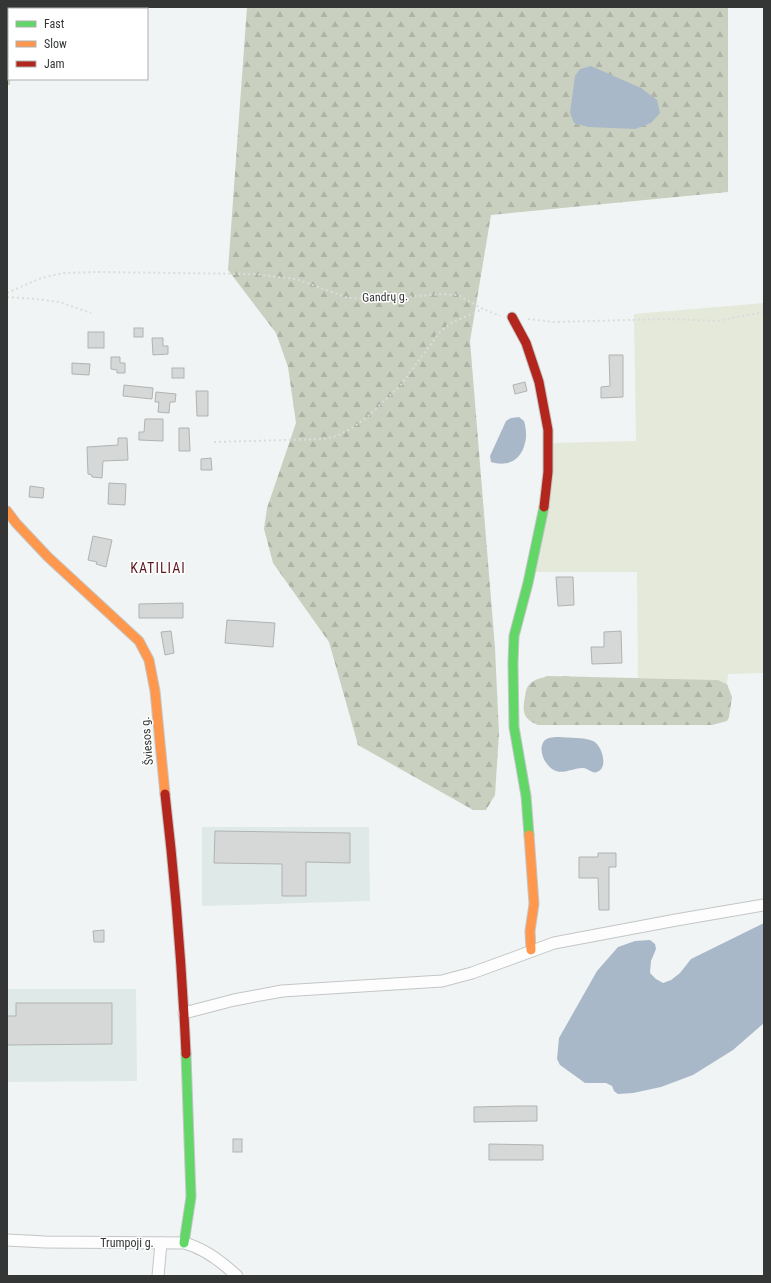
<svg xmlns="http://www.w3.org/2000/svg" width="771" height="1283" viewBox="0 0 771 1283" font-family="'Roboto Condensed',sans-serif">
	<defs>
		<pattern id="forest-firs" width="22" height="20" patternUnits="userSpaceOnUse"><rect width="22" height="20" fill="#cad0bf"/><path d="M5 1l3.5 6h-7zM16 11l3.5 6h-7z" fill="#aeb3a5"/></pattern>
	</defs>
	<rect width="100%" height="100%" fill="#f1f4f4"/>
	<g fill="#dfe9e7">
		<path d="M 202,827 L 369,827 L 370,901 L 202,906 Z"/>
		<path d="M 7,989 L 136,989 L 137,1081 L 7,1082 Z"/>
	</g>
	<path fill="#e4e9da" d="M 764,303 L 764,673 L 728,674 L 727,684 L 718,680 L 638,678 L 637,572 L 536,572 L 551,443 L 636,441 L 634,314 Z"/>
	<g fill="url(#forest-firs)">
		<path d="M 7,7 L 17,7 L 17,9 L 9,9 L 9,79 L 10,79 L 10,85 L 7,85 Z"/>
		<path d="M 247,7 L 728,7 L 728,192 L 491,215 L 470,341 L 495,648 L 499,734 L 495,795 L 486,810 L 473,810 L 358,745 L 329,642 L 273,563 L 264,529 L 267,508 L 296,423 L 288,367 L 276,333 L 228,270 Z"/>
		<path d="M 548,676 L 718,680 L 727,684 L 732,697 L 729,717 L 727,721 L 712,725 L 538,725 C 523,719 522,711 525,697 C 526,691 526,687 531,683 C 535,679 542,678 548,676 Z"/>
	</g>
	<g fill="#a9b8c9">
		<path d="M 591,66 L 641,88 L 657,100 L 660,113 L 651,123 L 635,129 L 588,127 L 574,123 L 570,113 L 575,76 L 580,69 Z"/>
		<path d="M 519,417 L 524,421 C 526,427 527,437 525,443 C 521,461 507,467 491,462 L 490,456 L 506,421 L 511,418 Z"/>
		<path d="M 559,737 C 570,738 583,737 593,741 C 602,745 609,768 597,772 C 592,774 588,768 583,768 C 574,768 564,774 556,771 C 546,768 536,749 545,740 C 549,737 555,737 559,737 Z"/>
		<path d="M 764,923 L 764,1023 L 733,1050 L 693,1075 L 661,1087 L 633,1093 L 618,1094 L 614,1091 L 612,1086 L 606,1083 L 585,1083 L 560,1065 L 557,1059 L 559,1038 L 597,971 L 618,947 L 635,941 L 650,940 L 655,944 L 656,949 L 651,961 L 650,973 L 656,979 L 663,983 L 671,980 L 680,973 L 691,959 Z"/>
	</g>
	<g fill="#d6d8d8" stroke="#b1b3b3">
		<rect x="134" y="328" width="9" height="9"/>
		<rect x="88" y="332" width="16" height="16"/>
		<path d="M 152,338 L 163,338 L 163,346 L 168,346 L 168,354 L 153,355 Z"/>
		<path d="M 609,355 L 623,355 L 623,397 L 601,398 L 601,387 L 610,386 Z"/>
		<path d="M 111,357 L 120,357 L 120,363 L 125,363 L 125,373 L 117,373 L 117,370 L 111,369 Z"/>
		<path d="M 72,363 L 90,364 L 89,375 L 72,374 Z"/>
		<rect x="172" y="368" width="12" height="10"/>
		<path d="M 525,382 L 527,391 L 515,394 L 513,385 Z"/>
		<path d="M 124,385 L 153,388 L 152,399 L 123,396 Z"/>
		<path d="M 196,391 L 208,391 L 208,416 L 197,416 Z"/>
		<path d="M 156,392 L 176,394 L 175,402 L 170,402 L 169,413 L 158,412 L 159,402 L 155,402 Z"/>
		<path d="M 145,419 L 163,419 L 163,441 L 139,440 L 139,432 L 144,432 Z"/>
		<path d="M 179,428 L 189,428 L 190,451 L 179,451 Z"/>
		<path d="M 118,438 L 127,438 L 128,460 L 103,461 L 102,478 L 92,477 L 92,475 L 88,474 L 87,447 L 118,445 Z"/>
		<path d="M 211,458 L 212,470 L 201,470 L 201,459 Z"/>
		<path d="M 109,483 L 126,484 L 125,505 L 108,504 Z"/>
		<path d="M 30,486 L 44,488 L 43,498 L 29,497 Z"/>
		<path d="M 93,536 L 112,540 L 106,567 L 96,564 L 97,562 L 88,560 Z"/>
		<path d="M 556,577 L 573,577 L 574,605 L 558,606 Z"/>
		<path d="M 183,603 L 183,618 L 139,618 L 139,604 Z"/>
		<path d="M 227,620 L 275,623 L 273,647 L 225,643 Z"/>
		<path d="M 171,631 L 174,653 L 165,655 L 161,632 Z"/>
		<path d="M 621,631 L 622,663 L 592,664 L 591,647 L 604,647 L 604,632 Z"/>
		<path d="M 215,831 L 350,833 L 350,863 L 306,862 L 306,896 L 282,896 L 282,864 L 214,863 Z"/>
		<path d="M 598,853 L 616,853 L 616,867 L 609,867 L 609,910 L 599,910 L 598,878 L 579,878 L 579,857 L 598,857 Z"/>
		<path d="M 104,930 L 104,942 L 94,942 L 93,931 Z"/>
		<path d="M 16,1003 L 112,1003 L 112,1044 L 7,1045 L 7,1016 L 16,1016 Z"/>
		<path d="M 518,1106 L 537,1106 L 537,1121 L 474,1122 L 474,1107 Z"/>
		<rect x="233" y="1139" width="9" height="13"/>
		<path d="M 489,1144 L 543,1145 L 543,1160 L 489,1160 Z"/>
	</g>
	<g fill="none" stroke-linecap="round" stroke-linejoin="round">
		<g stroke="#c4c6c6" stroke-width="13">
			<g id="street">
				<path d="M 184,1013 L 234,1000 L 282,991 L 442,981 L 472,973 L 554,943 L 676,920 L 764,905"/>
				<path d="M 7,1240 L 45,1242 L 184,1243 C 204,1248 222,1262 237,1276"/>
				<path d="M 158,1276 L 161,1243"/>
			</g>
		</g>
		<g stroke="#c4c6c6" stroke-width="11">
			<g id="fast">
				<path d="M 529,835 L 526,796 L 514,727 L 513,663 L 514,636 L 528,583 L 544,507"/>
				<path d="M 184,1243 L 191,1197 L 186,1054"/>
			</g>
		</g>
		<g stroke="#c4c6c6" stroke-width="11">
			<g id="slow">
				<path d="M 7,511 L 16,523 L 48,557 L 139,641 L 149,660 L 155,691 L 165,794"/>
				<path d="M 529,835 L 534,904 L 530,931 L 531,950"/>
			</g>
		</g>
		<g stroke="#c4c6c6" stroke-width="11">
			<g id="jam">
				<path d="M 512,317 L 526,343 L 539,382 L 548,430 L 548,472 L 544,507"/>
				<path d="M 165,794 C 175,880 182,967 186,1054"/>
			</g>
		</g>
		<g stroke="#dcdcdc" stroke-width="2" stroke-dasharray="2 3" stroke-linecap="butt">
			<path d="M 7,293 L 41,278 L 64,273 L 97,272 L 253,274 L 296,279 L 348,298 L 382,299 L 441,294 L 458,295 L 483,309 L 500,316"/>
			<path d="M 7,297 L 36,299 L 59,302 L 91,313"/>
			<path d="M 528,319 L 554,322 L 669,319 L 717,321 L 764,312"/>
			<path d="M 214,442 L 323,439 L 337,436 L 352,428 L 366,418 L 400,386 L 439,333 L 451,323 L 483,309"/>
		</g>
		<use href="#street" stroke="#fdfdfd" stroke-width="11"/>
		<use href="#fast" stroke="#63d668" stroke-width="9"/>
		<use href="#slow" stroke="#ff974d" stroke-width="9"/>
		<use href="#jam" stroke="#b3261e" stroke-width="9"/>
	</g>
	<g text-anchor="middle" stroke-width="3" stroke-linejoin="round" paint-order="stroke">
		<g font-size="12" fill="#343636" stroke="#fff">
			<text transform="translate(385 297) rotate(-2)" y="4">Gandrų g.</text>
			<text transform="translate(147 741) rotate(-95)" y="4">Šviesos g.</text>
			<text x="127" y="1247">Trumpoji g.</text>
		</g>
		<g font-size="14" letter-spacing="1" fill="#5f1a22" stroke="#fff">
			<text x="158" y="573">KATILIAI</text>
		</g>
	</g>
	<rect width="771" height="1283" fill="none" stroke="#343636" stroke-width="16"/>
	<rect x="8" y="8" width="140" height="72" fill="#ffffff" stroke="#aeafaf"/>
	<rect x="16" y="21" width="20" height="6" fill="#63d668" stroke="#aeafaf"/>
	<text x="44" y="28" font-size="12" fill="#343636">Fast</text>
	<rect x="16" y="41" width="20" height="6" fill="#ff974d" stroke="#aeafaf"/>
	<text x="44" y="48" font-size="12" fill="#343636">Slow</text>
	<rect x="16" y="61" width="20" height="6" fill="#b3261e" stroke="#aeafaf"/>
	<text x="44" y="68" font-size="12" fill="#343636">Jam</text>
</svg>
